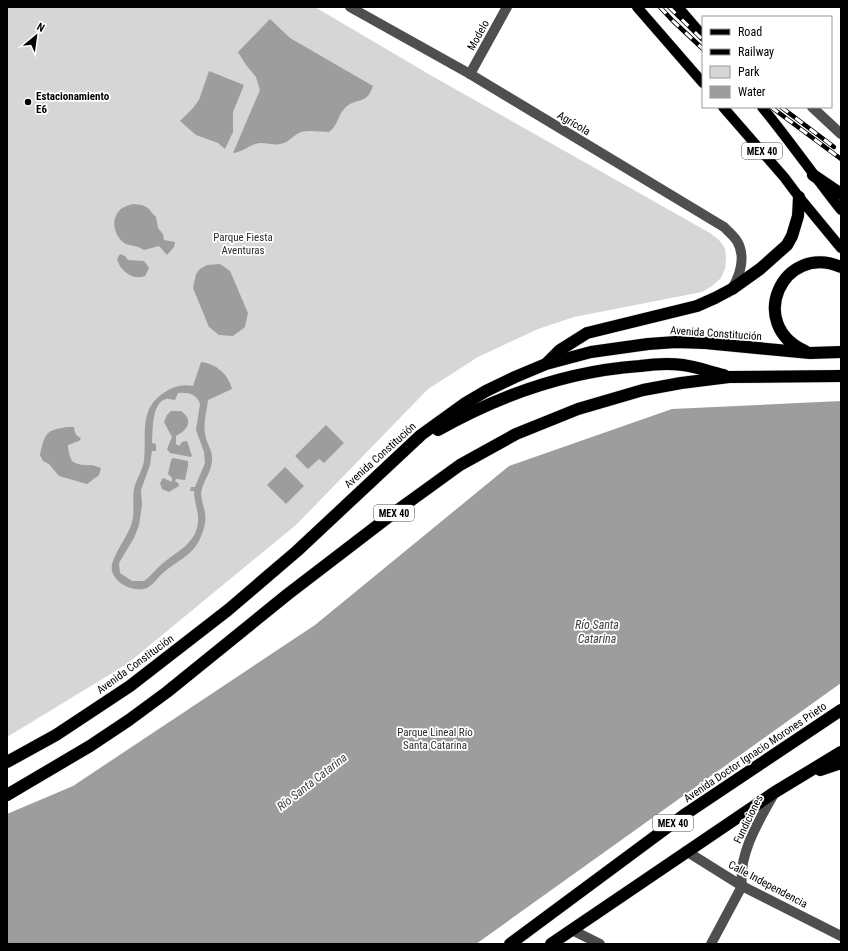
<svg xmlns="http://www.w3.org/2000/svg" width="848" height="951" viewBox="0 0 848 951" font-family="'Roboto Condensed',sans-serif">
	<rect width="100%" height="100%" fill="#fff"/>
	<path fill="#d6d6d6" d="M 7,7 L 315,7 L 432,76 L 710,233 L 719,240 L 725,248 L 726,258 L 725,269 L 721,278 L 712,286 L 702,292 L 574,317 L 538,329 L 478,357 L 428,389 L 297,524 L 127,664 L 7,737 Z"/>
	<g fill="#9d9d9d" fill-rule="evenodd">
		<path d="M 270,19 L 290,38 L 373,86 C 366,105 360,97 347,106 C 338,113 338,126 329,132 C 320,132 310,130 301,132 C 293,135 289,143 280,144 C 272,146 264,141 255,144 C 247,147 242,152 233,153 L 260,90 L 256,77 L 246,65 L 238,52 Z"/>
		<path d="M 209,71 L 244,85 L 233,112 L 233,132 L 225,149 L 218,143 L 196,135 L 180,121 L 193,108 L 199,100 Z"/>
		<path d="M 133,204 L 142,205 L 148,208 L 152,213 L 156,217 L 158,228 L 163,234 L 164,240 L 175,242 L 174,247 L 167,255 L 159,246 L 144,250 C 139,246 132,246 126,244 C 115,238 110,221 119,211 C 122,207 129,205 133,204 Z"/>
		<path d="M 120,254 L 125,256 L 128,260 L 144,261 L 149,268 L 145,276 C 133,281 120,271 117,259 Z"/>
		<path d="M 220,264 L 230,271 L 248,313 L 245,327 L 233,336 L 219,335 L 209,327 L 193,288 L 196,274 L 200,269 L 207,265 Z"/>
		<path d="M 201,362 C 217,364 228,374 232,389 L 208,400 C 207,411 203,422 205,433 C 206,444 213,449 212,461 C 211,473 203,481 201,493 C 201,500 204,506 205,513 C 206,520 205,525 203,531 C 196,554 181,558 164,572 C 158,577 154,584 147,588 C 135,593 115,584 112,571 C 109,559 129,536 132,522 C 135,511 132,500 134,489 C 136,479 143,470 144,460 C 147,434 138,409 165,392 C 174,386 182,384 193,386 ZM 178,393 C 188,392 197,394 200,404 L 196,430 L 204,452 L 205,463 L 195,487 L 191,487 L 190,491 L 194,491 C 194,502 199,512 198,522 C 196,544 177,551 162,564 C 156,569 151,576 144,581 L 132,581 L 120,573 L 119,563 L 134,538 L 139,525 L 142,505 L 141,490 L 150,465 L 152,451 L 156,451 L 156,444 L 152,443 C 153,432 151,403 166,399 C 169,398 172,400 175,400 Z"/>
		<path d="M 841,401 L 841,683 L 476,944 L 7,944 L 7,814 L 73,786 L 315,625 L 509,466 L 672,409 Z"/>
		<path d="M 171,411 L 181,411 C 194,420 188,430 176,436 L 176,444 L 179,446 L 182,442 L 187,441 L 192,456 L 191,457 L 170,453 L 167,449 L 172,437 L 164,422 L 167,415 Z"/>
		<path d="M 326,425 L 344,443 L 324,463 L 319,459 L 308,469 L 295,456 Z"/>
		<path d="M 67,427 L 74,427 C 75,433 75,435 81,438 L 79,441 L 68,445 C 68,449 70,458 72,461 C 76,465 88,466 92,465 L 101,468 L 99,475 L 87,484 L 59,476 L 49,464 L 43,461 L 40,455 C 42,446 44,432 54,430 C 58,428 63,428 67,427 Z"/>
		<path d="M 173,458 L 188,461 L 188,466 L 185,480 L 176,479 L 175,481 L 178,483 L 179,486 L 169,492 L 162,489 L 160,483 L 163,478 L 172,482 L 172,478 L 168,474 L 171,460 Z"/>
		<path d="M 285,467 L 304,486 L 286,504 L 267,485 Z"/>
	</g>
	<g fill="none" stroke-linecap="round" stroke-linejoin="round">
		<g stroke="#dbdbdb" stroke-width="11">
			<g id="major">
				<path d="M 637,7 L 703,83"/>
				<path d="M 678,7 L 703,36"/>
				<path d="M 723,107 L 784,177 L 799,197 L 841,248"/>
				<path d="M 762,107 C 790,141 814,176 841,210"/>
			</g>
		</g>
		<g stroke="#dbdbdb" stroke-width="13">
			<g id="highway">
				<path d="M 813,175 L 841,194"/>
				<path d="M 805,351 C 746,325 782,242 841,267"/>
				<path d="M 547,363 L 560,350 L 587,333 L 697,306 L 715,298 L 732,289 L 760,269 L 787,245 L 792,236 L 798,216 L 799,197"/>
				<path d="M 438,430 C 500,395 569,371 640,366 C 654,364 669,363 683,365 C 697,367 711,372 724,375"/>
				<path d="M 7,762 L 56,735 L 130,686 L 228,610 L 297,551 L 421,435 L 464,404 L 486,391 L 515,377 L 546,364 L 591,352 L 648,344 L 676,342 L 705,343 L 810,353 L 841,352"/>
				<path d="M 820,770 L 841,763"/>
				<path d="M 7,795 L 90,746 L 129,720 L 167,692 L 288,594 L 395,512 L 460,465 L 516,434 L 578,409 L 643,390 L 681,383 L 729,377 L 841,376"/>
				<path d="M 510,944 L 684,815 L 841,710"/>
				<path d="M 551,944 L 775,792 L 841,752"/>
			</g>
		</g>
		<g stroke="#4f4f4f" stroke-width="10">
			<path d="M 350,7 L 470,74 L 724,227 C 728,231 734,236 737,241 C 746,256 740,275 732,289"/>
			<path d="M 470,74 L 507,7"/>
			<path d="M 812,107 L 841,134"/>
			<path d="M 686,851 L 742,886 L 841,936"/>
			<path d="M 572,930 L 600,944"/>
			<path d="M 711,944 L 742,886 C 738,853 760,819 775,792"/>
		</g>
		<use href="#major" stroke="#000" stroke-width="10"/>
		<use href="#highway" stroke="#000" stroke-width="12"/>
		<g stroke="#000" stroke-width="4.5">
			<g id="rail">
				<path d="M 660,7 L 673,21 L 703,49"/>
				<path d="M 669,7 L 703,40"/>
				<path d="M 771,107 L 841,159"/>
				<path d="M 781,107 L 834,147"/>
			</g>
		</g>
		<use href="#rail" stroke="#fff" stroke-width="3" stroke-dasharray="9" stroke-linecap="butt"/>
	</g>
	<circle fill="#000" stroke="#fff" stroke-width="1.5" cx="28" cy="102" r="4"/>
	<g text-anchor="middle" stroke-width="3.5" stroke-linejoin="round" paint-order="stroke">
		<g fill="#fff" stroke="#4c4c4c" stroke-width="1">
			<rect x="742" y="143" width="40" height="16" rx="3"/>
			<rect x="374" y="505" width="40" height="16" rx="3"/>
			<rect x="653" y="815" width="40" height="16" rx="3"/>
		</g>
		<g font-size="10" font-weight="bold" fill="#000">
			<text x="762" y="155">MEX 40</text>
			<text x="394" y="517">MEX 40</text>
			<text x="673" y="827">MEX 40</text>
		</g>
		<g font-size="11" fill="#000" stroke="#fff">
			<text transform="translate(478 35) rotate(-61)" y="4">Modelo</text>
			<text transform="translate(574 123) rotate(31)" y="4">Agrícola</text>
			<text transform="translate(716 333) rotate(4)" y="4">Avenida Constitución</text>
			<text transform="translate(380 455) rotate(-42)" y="4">Avenida Constitución</text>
			<text transform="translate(135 664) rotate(-36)" y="4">Avenida Constitución</text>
			<text transform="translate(755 752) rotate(-34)" y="4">Avenida Doctor Ignacio Morones Prieto</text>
			<text transform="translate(748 819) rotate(-64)" y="4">Fundiciones</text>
			<text transform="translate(768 884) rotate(28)" y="4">Calle Independencia</text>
		</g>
		<g font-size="11" font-weight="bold" fill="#000" stroke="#fff" text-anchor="start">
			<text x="36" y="100">Estacionamiento<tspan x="36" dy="13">E6</tspan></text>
		</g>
		<g font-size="11" fill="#2d2d2d" stroke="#fff">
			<text x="243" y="241">Parque Fiesta<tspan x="243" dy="13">Aventuras</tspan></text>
			<text x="435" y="736">Parque Lineal Río<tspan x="435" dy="13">Santa Catarina</tspan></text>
		</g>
		<g font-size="12" font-style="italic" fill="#3e3e3e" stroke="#fff">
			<text x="597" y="629">Río Santa<tspan x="597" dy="14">Catarina</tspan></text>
			<text transform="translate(312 782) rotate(-38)" y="4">Río Santa Catarina</text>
		</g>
	</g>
	<rect width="848" height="951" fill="none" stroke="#000000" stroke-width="16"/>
	<rect x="702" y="16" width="130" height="92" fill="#ffffff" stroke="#999999"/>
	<rect x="710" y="29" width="20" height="6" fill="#000000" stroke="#999999"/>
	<text x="738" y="36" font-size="12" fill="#000000">Road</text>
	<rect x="710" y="49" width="20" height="6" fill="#000000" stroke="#999999"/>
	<text x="738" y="56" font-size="12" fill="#000000">Railway</text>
	<rect x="710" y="66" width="20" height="12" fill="#d6d6d6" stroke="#999999"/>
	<text x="738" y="76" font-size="12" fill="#000000">Park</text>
	<rect x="710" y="86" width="20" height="12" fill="#9d9d9d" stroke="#999999"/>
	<text x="738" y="96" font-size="12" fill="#000000">Water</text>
	<g transform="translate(36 36) rotate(29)" stroke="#ffffff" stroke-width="3" paint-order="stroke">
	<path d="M0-3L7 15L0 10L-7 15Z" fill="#000000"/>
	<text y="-6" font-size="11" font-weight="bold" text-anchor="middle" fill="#000000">N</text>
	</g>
</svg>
